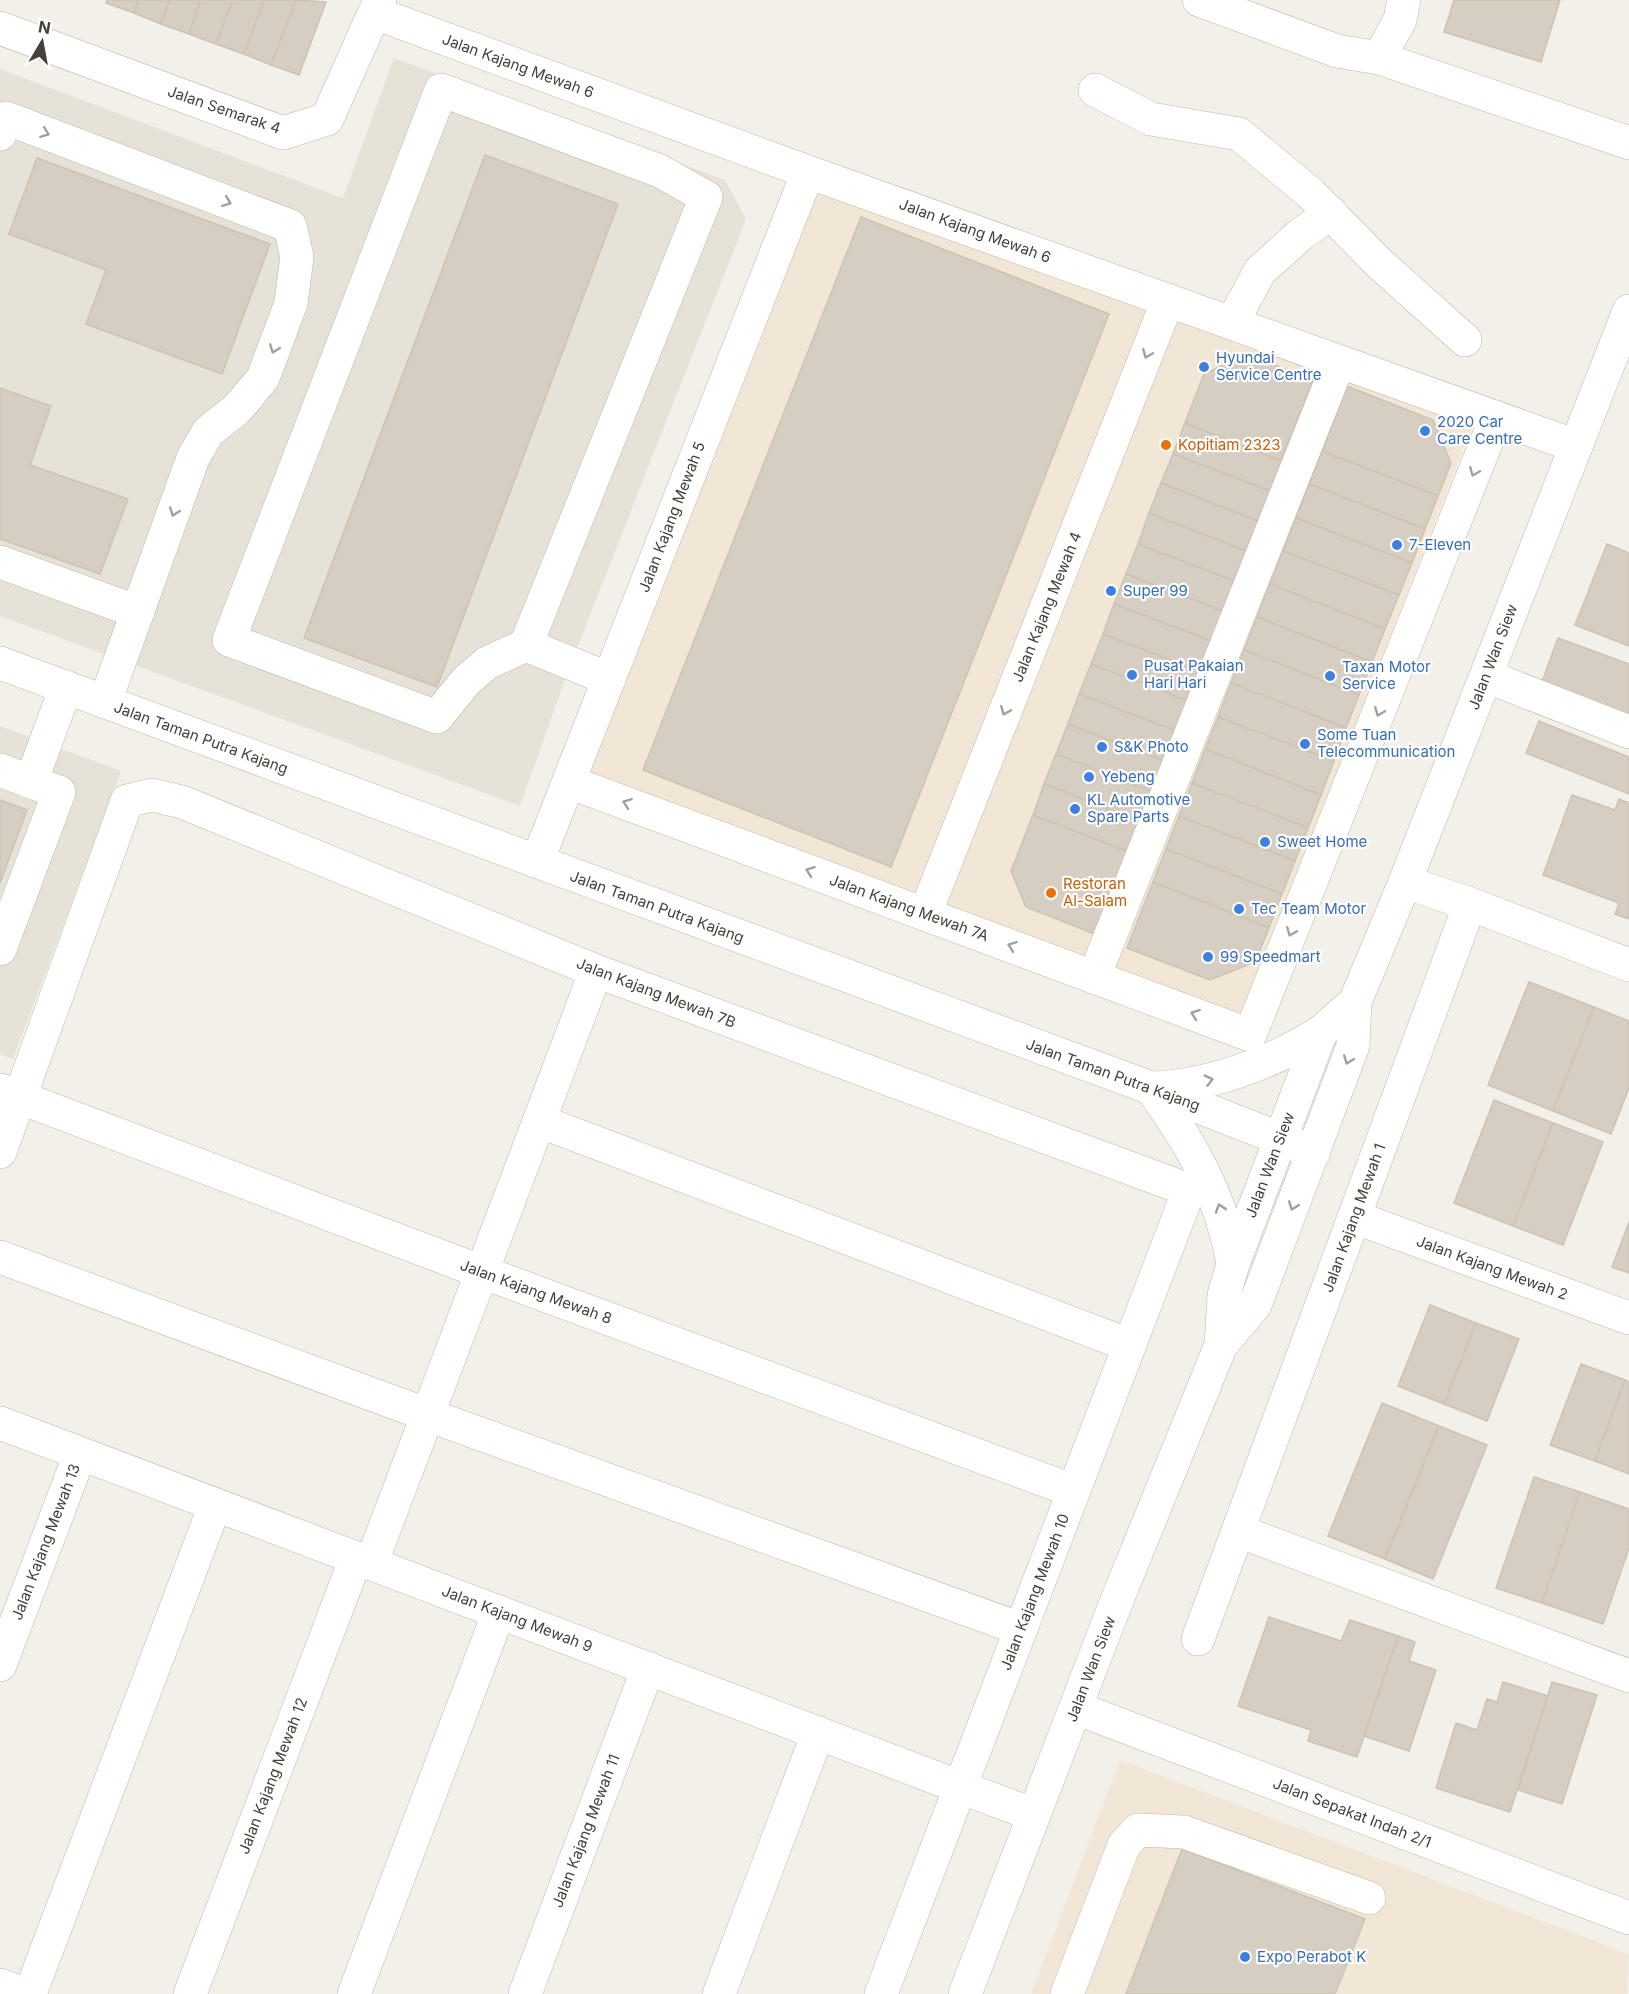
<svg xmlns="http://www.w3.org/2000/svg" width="1629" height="1994" viewBox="0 0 1629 1994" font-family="Inter,sans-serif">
	<rect width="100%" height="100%" fill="#f3f0e9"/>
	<g fill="#e6e2d8">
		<path d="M 394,58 L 725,180 L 746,219 L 571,663 L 520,806 L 0,616 L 0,69 L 343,198 Z"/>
		<path d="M 0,726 L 121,771 L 13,1059 L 0,1054 Z"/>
	</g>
	<g fill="#f2e7d6">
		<path d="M 815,186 L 1474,421 L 1240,1021 L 582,775 Z"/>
		<path d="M 1120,1760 L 1629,1954 L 1627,1994 L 1031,1994 Z"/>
	</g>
	<g fill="#d6cec2" stroke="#cdc3b3" stroke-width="1.5">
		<path d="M 107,0 L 139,0 L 134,13 L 106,3 Z"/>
		<path d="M 139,0 L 170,0 L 161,24 L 134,13 Z"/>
		<path d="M 170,0 L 201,0 L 189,34 L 161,24 Z"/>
		<path d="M 201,0 L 233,0 L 216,44 L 189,34 Z"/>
		<path d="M 233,0 L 264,0 L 244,54 L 216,44 Z"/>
		<path d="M 264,0 L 296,0 L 271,65 L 244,54 Z"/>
		<path d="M 296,0 L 326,2 L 299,75 L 271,65 Z"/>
		<path d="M 1454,0 L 1560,0 L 1541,62 L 1444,32 Z"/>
		<path d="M 485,155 L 618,204 L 437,687 L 304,638 Z"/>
		<path d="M 37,158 L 270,244 L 222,374 L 86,324 L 106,270 L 9,234 Z"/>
		<path d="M 861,217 L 1109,314 L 891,867 L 643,770 Z"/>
		<path d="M 1247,354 L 1313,380 L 1281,461 L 1185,423 L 1204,374 Z"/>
		<path d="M 1347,386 L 1433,420 L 1451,463 L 1438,496 L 1322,451 Z"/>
		<path d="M 0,388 L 51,406 L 30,465 L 128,499 L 100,574 L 0,539 Z"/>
		<path d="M 1185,423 L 1281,461 L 1270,491 L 1173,454 Z"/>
		<path d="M 1322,451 L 1438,496 L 1425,529 L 1309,484 Z"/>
		<path d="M 1173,454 L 1270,491 L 1258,521 L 1161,483 Z"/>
		<path d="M 1161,483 L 1258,521 L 1246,551 L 1149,513 Z"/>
		<path d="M 1309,484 L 1425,529 L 1412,563 L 1296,518 Z"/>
		<path d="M 1149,513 L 1246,551 L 1234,581 L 1138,544 Z"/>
		<path d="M 1296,518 L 1412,563 L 1399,595 L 1283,551 Z"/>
		<path d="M 1138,544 L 1234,581 L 1223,611 L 1126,574 Z"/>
		<path d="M 1607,544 L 1629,553 L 1629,646 L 1575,625 Z"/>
		<path d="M 1283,551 L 1399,595 L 1385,629 L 1270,584 Z"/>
		<path d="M 1126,574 L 1223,611 L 1211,641 L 1114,604 Z"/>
		<path d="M 1270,584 L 1385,629 L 1372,662 L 1257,617 Z"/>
		<path d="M 1114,604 L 1211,641 L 1199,671 L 1103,634 Z"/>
		<path d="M 1257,617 L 1372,662 L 1359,695 L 1244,650 Z"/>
		<path d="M 1103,634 L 1199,671 L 1188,701 L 1091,664 Z"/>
		<path d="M 1558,638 L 1629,664 L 1629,724 L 1539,690 Z"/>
		<path d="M 1244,650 L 1359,695 L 1346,728 L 1231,683 Z"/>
		<path d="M 1091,664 L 1188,701 L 1176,731 L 1079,694 Z"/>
		<path d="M 1231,683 L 1346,728 L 1334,761 L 1218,717 Z"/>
		<path d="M 1079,694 L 1176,731 L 1164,761 L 1068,724 Z"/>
		<path d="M 1218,717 L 1334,761 L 1321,795 L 1205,749 Z"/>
		<path d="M 1539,721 L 1629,757 L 1629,794 L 1526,753 Z"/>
		<path d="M 1068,724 L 1164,761 L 1153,792 L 1056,754 Z"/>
		<path d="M 1205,749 L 1321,795 L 1308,828 L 1192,783 Z"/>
		<path d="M 1056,754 L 1153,792 L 1141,822 L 1044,784 Z"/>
		<path d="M 1192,783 L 1308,828 L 1295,861 L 1179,816 Z"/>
		<path d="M 1044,784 L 1141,822 L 1129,852 L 1033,815 Z"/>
		<path d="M 1572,795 L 1615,810 L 1619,799 L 1629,803 L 1629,919 L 1615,914 L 1619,903 L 1543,875 Z"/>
		<path d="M 0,800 L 27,810 L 0,883 Z"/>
		<path d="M 1033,815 L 1129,852 L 1097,935 L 1026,907 L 1011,871 Z"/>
		<path d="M 1179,816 L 1295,861 L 1282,894 L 1166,849 Z"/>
		<path d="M 1166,849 L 1282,894 L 1269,928 L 1153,882 Z"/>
		<path d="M 1153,882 L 1269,928 L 1255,962 L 1210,980 L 1127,948 Z"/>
		<path d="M 1529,982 L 1594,1007 L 1553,1111 L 1488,1085 Z"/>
		<path d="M 1594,1007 L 1629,1021 L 1629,1088 L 1611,1134 L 1553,1111 Z"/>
		<path d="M 1494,1100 L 1553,1123 L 1513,1226 L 1454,1203 Z"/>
		<path d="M 1553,1123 L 1603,1142 L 1563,1245 L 1513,1226 Z"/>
		<path d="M 1629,1222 L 1629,1273 L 1612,1267 Z"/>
		<path d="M 1430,1305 L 1476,1323 L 1444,1404 L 1398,1386 Z"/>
		<path d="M 1476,1323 L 1519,1339 L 1487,1421 L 1444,1404 Z"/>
		<path d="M 1581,1364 L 1625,1380 L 1595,1461 L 1550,1445 Z"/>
		<path d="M 1625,1380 L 1629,1382 L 1629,1474 L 1595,1461 Z"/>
		<path d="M 1382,1403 L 1439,1426 L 1385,1559 L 1328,1536 Z"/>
		<path d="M 1439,1426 L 1487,1445 L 1433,1579 L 1385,1559 Z"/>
		<path d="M 1534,1477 L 1580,1492 L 1542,1603 L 1496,1588 Z"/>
		<path d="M 1580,1492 L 1629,1509 L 1629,1548 L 1603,1624 L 1542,1603 Z"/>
		<path d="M 1269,1617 L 1341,1641 L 1350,1620 L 1398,1636 L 1357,1757 L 1308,1741 L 1311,1730 L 1238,1706 Z"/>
		<path d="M 1398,1636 L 1415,1642 L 1409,1661 L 1436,1670 L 1409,1751 L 1364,1736 Z"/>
		<path d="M 1503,1682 L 1548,1696 L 1510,1812 L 1436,1788 L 1456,1723 L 1477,1730 L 1487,1699 L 1497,1702 Z"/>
		<path d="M 1552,1682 L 1597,1695 L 1562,1804 L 1518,1790 Z"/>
		<path d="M 1182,1849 L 1365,1919 L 1335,1994 L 1126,1994 Z"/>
	</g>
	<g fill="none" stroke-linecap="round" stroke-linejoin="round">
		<g stroke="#bdb7ac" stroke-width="34">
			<g id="minor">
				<path d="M 1199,0 L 1337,51 L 1379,58 L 1400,20 L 1404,0"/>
				<path d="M 375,13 L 808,172 L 1576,446"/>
				<path d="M 0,28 L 283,133 L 327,119 L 380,0"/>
				<path d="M 1379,58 L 1629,143"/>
				<path d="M 1095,90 L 1151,119 L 1239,134 L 1310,193 L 1379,263 L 1465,340"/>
				<path d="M 0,134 L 6,118 L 290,226 L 297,257 L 291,303 L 263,378 L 237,409 L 208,432 L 193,458 L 105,702"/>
				<path d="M 1232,323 L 1260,271 L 1300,235 L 1331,213"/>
				<path d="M 0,562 L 138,612"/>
				<path d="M 526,645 L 487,663 L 466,681 L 437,717 L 229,640 L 441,90 L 660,171 L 706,197 L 526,645 L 609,679"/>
				<path d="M 0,663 L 1151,1088 L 1314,1152"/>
				<path d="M 1486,676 L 1629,732"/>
				<path d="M 0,770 L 31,782"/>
				<path d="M 569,782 L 1250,1035 L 1496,418"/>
				<path d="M 537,862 L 808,172"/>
				<path d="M 1405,882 L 1470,904 L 1629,965"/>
				<path d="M 925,914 L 1168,300"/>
				<path d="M 0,949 L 59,792 L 31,782 L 66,687"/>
				<path d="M 1094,977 L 1339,362"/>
				<path d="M 1151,1088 C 1191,1143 1222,1197 1233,1264"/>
				<path d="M 1156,1088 C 1216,1084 1271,1063 1321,1032"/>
				<path d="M 0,1090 L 482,1272 L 1074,1491"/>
				<path d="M 539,1121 L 1129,1345"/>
				<path d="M 0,1152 L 127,801 L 152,795 L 182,802 L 596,971 L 1189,1190 L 881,1994"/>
				<path d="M 1354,1217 L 1629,1318"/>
				<path d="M 0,1257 L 428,1415 L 1021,1629"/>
				<path d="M 1221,1345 L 1224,1295 L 1233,1264 L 1321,1032 L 1355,1002"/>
				<path d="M 0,1423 L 1034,1815"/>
				<path d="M 1238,1531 L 1629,1676"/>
				<path d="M 371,1564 L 596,971"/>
				<path d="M 1198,1639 L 1470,904"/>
				<path d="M 0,1665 L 80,1454"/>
				<path d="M 1076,1708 L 1629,1918"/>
				<path d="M 0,1985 L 24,1994"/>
				<path d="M 30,1994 L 215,1505"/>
				<path d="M 190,1994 L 356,1558"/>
				<path d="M 354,1994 L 499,1612"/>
				<path d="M 525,1994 L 648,1668"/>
				<path d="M 719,1994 L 818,1733"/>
				<path d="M 965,1994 L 1115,1605 L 1221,1345 L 1255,1305 L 1353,1046 L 1355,1002 L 1405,882 L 1629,311"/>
				<path d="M 1067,1994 L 1124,1845 L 1138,1830 L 1184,1832 L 1369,1898"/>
			</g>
		</g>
		<use href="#minor" stroke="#fff" stroke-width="33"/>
	</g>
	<defs><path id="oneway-chevron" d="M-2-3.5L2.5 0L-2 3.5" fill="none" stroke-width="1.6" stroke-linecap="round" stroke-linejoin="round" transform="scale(1.5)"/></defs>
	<g stroke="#a2a09c">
		<use href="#oneway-chevron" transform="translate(45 133) rotate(21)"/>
		<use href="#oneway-chevron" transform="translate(227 202) rotate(21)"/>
		<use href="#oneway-chevron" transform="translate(274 349) rotate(111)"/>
		<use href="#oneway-chevron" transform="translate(1147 354) rotate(112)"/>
		<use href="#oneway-chevron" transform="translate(1474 472) rotate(112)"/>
		<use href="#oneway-chevron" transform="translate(174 512) rotate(110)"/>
		<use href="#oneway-chevron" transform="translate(1005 711) rotate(112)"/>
		<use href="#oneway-chevron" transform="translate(1379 712) rotate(112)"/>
		<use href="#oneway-chevron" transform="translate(627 803) rotate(-160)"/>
		<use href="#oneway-chevron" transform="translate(810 871) rotate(-160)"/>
		<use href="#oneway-chevron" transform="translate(1291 932) rotate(112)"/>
		<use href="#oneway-chevron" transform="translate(1012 946) rotate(-160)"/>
		<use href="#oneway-chevron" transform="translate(1195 1014) rotate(-160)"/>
		<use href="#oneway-chevron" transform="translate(1348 1060) rotate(111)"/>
		<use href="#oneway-chevron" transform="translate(1209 1080) rotate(-15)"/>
		<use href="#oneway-chevron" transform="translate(1293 1206) rotate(111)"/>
		<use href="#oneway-chevron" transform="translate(1220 1208) rotate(-109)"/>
	</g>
	<g fill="#3f7fe0" stroke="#fff" stroke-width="2">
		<circle cx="1204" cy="367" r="6"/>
		<circle cx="1425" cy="431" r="6"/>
		<circle cx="1397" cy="545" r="6"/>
		<circle cx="1111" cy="591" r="6"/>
		<circle cx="1132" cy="675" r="6"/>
		<circle cx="1330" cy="676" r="6"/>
		<circle cx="1305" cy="744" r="6"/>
		<circle cx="1102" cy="747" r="6"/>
		<circle cx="1089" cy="777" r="6"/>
		<circle cx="1075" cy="809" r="6"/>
		<circle cx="1265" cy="842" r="6"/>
		<circle cx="1239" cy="909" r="6"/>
		<circle cx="1208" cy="957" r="6"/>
		<circle cx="1245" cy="1957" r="6"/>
	</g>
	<g fill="#e8710a" stroke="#fff" stroke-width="2">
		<circle cx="1166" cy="445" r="6"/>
		<circle cx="1051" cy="893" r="6"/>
	</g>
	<g text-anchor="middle" stroke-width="4.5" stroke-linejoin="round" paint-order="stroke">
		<g font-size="15" fill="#464038" stroke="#fff">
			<text transform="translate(518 66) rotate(20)" y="5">Jalan Kajang Mewah 6</text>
			<text transform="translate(224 110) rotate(19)" y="5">Jalan Semarak 4</text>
			<text transform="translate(975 231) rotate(20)" y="5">Jalan Kajang Mewah 6</text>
			<text transform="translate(672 517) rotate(-69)" y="5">Jalan Kajang Mewah 5</text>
			<text transform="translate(1047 607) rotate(-68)" y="5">Jalan Kajang Mewah 4</text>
			<text transform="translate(1493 657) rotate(-69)" y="5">Jalan Wan Siew</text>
			<text transform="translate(201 738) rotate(20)" y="5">Jalan Taman Putra Kajang</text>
			<text transform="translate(657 907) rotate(20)" y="5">Jalan Taman Putra Kajang</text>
			<text transform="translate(909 908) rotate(20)" y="5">Jalan Kajang Mewah 7A</text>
			<text transform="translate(656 993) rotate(21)" y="5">Jalan Kajang Mewah 7B</text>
			<text transform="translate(1113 1075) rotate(20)" y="5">Jalan Taman Putra Kajang</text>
			<text transform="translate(1270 1165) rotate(-69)" y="5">Jalan Wan Siew</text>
			<text transform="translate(1354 1218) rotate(-70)" y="5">Jalan Kajang Mewah 1</text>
			<text transform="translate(1492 1268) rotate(20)" y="5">Jalan Kajang Mewah 2</text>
			<text transform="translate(536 1292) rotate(20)" y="5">Jalan Kajang Mewah 8</text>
			<text transform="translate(46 1542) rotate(-69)" y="5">Jalan Kajang Mewah 13</text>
			<text transform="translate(1035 1592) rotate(-69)" y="5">Jalan Kajang Mewah 10</text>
			<text transform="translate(517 1619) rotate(21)" y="5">Jalan Kajang Mewah 9</text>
			<text transform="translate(1091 1669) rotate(-69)" y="5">Jalan Wan Siew</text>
			<text transform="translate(273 1776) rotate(-69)" y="5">Jalan Kajang Mewah 12</text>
			<text transform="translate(1352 1813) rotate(21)" y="5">Jalan Sepakat Indah 2/1</text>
			<text transform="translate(586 1831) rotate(-69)" y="5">Jalan Kajang Mewah 11</text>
		</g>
		<g font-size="15" fill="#366cbe" stroke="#fff" text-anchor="start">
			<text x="1216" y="363">Hyundai<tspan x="1216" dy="17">Service Centre</tspan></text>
			<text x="1437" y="427">2020 Car<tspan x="1437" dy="17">Care Centre</tspan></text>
			<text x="1409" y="550">7-Eleven</text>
			<text x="1123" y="596">Super 99</text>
			<text x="1144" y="671">Pusat Pakaian<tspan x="1144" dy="17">Hari Hari</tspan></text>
			<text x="1342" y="672">Taxan Motor<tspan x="1342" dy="17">Service</tspan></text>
			<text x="1317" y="740">Some Tuan<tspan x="1317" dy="17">Telecommunication</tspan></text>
			<text x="1114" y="752">S&amp;K Photo</text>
			<text x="1101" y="782">Yebeng</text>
			<text x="1087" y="805">KL Automotive<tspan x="1087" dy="17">Spare Parts</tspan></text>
			<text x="1277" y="847">Sweet Home</text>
			<text x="1251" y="914">Tec Team Motor</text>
			<text x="1220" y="962">99 Speedmart</text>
			<text x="1257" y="1962">Expo Perabot K</text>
		</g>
		<g font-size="15" fill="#c56008" stroke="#fff" text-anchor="start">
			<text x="1178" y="450">Kopitiam 2323</text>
			<text x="1063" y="889">Restoran<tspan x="1063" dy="17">Al-Salam</tspan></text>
		</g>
	</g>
	<g transform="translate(42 42) rotate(10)" stroke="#ffffff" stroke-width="4.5" paint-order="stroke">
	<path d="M0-4.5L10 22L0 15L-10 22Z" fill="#464038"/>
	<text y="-9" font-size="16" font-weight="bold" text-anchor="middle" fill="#464038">N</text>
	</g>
</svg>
